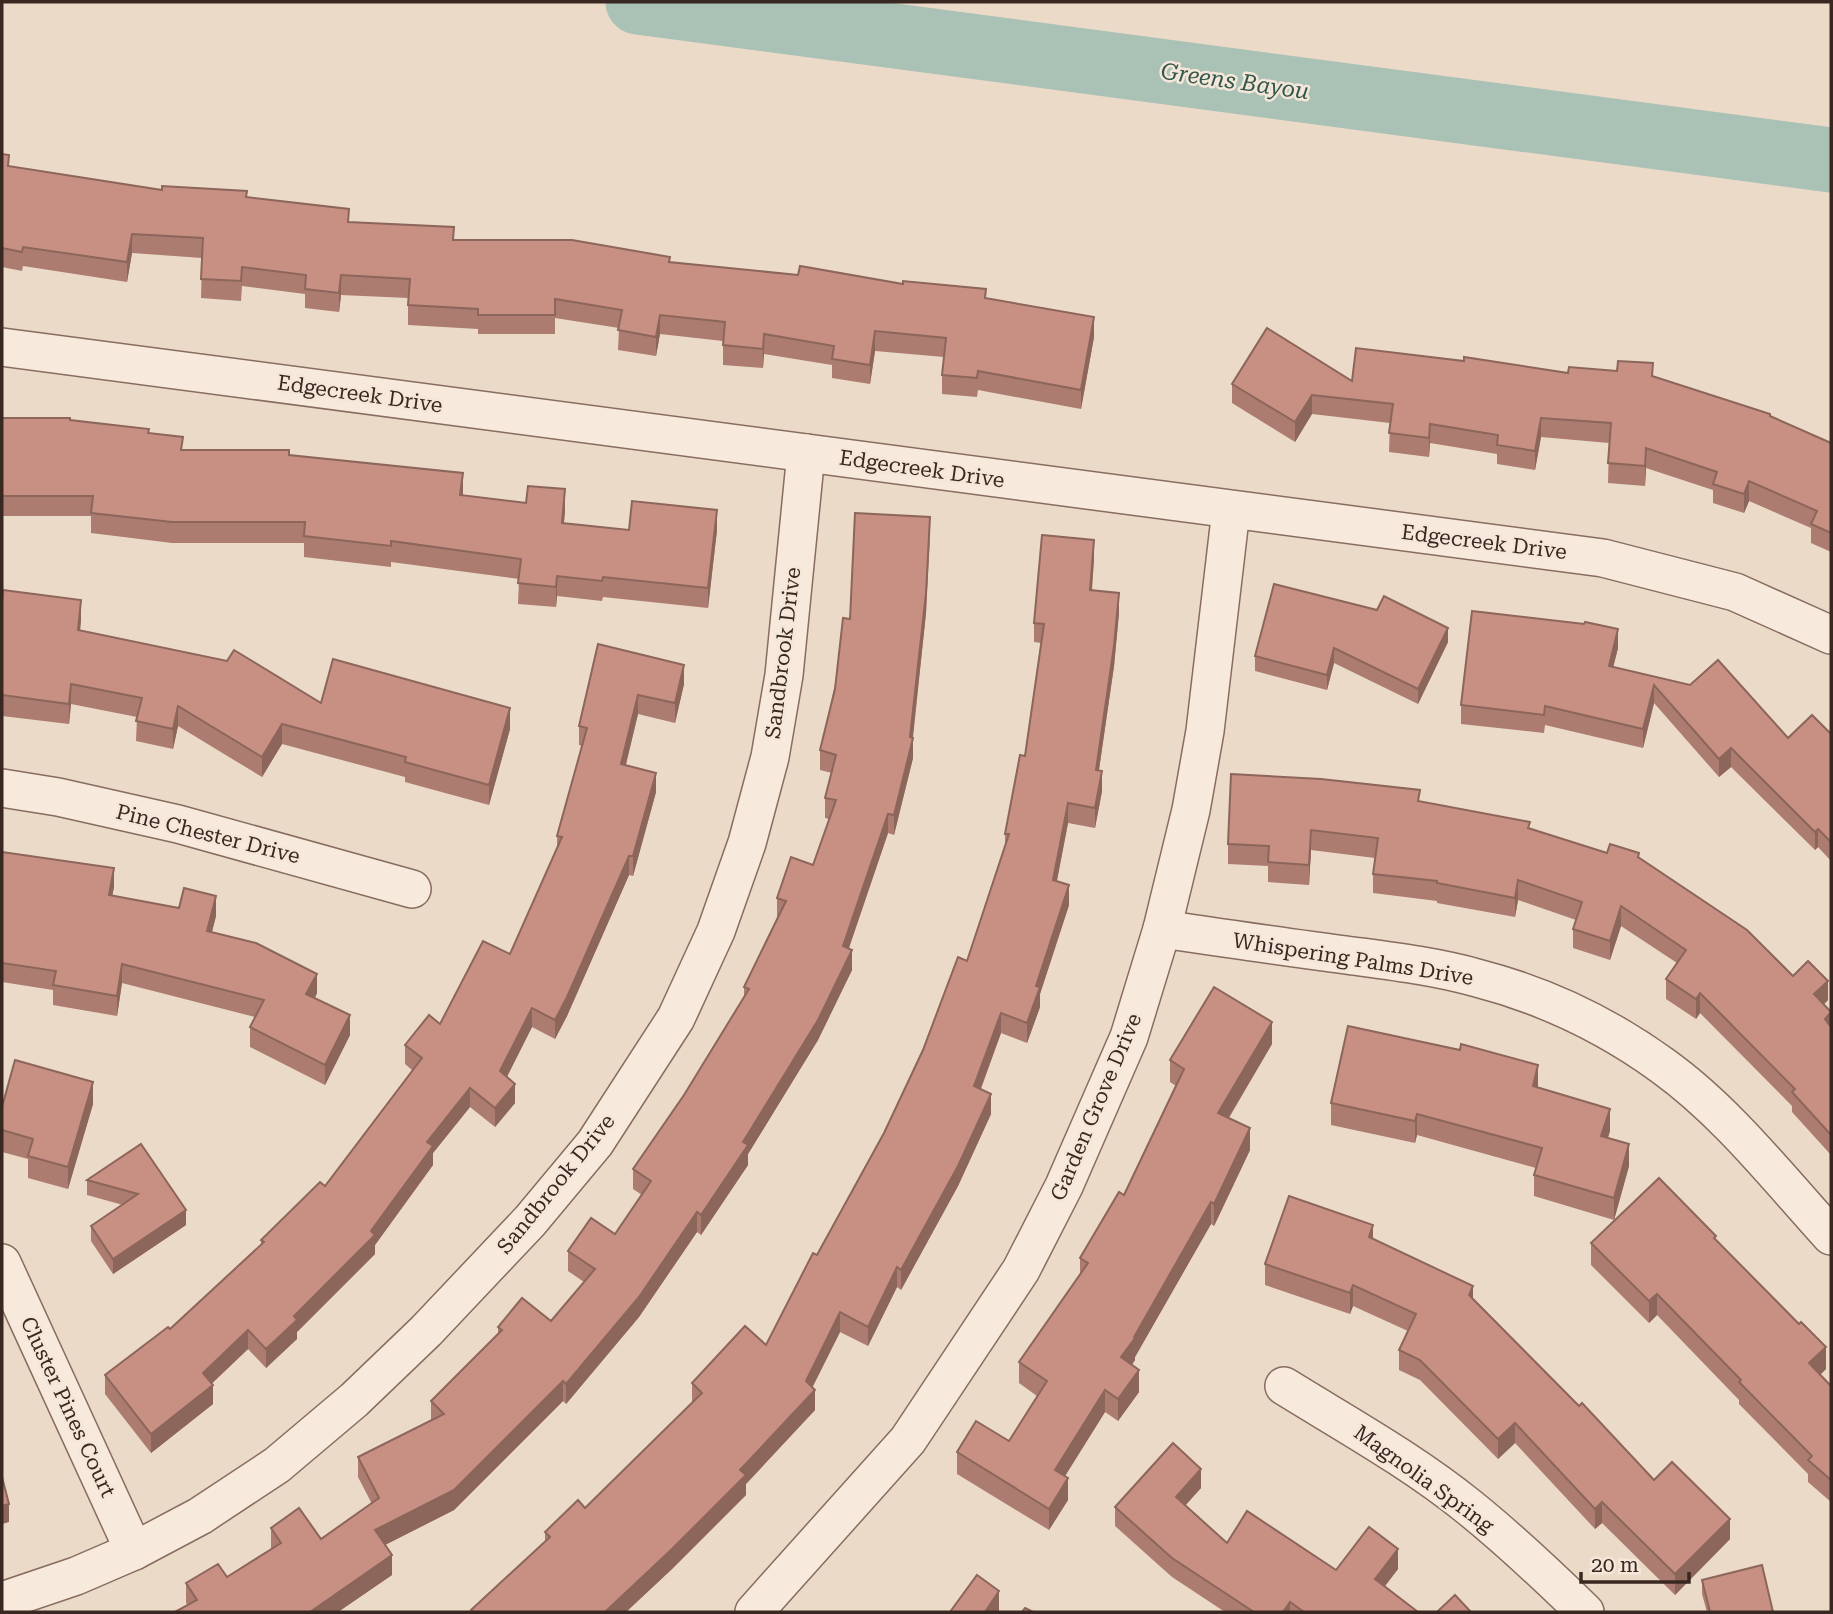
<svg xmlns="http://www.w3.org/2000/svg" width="1833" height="1614" viewBox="0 0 1833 1614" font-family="'Roboto Serif',serif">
	<rect width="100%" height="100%" fill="#ecdac9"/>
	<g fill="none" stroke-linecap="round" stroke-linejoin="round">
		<path stroke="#aac1b5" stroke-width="65" d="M 638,2 L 1831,160"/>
		<g stroke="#876c5f" stroke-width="40">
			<g id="minor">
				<path d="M 2,347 L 1603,558 L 1735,592 L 1831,635"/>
				<path d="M 2,788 L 58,797 L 178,824 L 412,889"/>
				<path d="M 1162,929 C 1223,938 1284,947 1346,955 C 1390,961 1434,966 1477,978 C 1543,995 1608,1026 1663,1066 C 1727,1112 1779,1179 1831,1236"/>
				<path d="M 2,1263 L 134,1551"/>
				<path d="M 1284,1386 C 1347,1425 1412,1461 1469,1507 C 1510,1540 1548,1576 1585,1612"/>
				<path d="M 2,1601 L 76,1576 L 134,1551 L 200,1516 L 277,1465 L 354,1400 L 426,1331 L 530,1221 L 595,1143 L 676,1018 L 716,931 L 747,843 L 770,757 L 784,675 L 806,453"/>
				<path d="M 754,1612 L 908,1440 L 1021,1270 L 1064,1186 L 1129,1037 L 1162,929 L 1191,810 L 1205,731 L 1231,510"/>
			</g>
		</g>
		<use href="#minor" stroke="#f7e9dc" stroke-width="37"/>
	</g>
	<g fill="#ac7c70">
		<path d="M 2,154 L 9,166 L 162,190 L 247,197 L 349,222 L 454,240 L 670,262 L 986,298 L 1094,337 L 1081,409 L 978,390 L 977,397 L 942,394 L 942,375 L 944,357 L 875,351 L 870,384 L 832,378 L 832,365 L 764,354 L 763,368 L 723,365 L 723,341 L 660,334 L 656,356 L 618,350 L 619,328 L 555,318 L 555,334 L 478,334 L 478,329 L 408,325 L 408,298 L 341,295 L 339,312 L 305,308 L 305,294 L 242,286 L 241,301 L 201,298 L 202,258 L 132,253 L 127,282 L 23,266 L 22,271 L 2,267 Z"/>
		<path d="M 1568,373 L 1653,376 L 1770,416 L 1831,443 L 1831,552 L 1811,543 L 1811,528 L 1749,501 L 1744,513 L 1713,503 L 1713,490 L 1646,468 L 1645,486 L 1608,483 L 1609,443 L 1541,437 L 1535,470 L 1497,464 L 1497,454 L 1430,443 L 1429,457 L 1389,452 L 1390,423 L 1312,414 L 1295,442 L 1232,403 L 1232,384 L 1352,381 Z"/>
		<path d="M 2,418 L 70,420 L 149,433 L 183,450 L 289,455 L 463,495 L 565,510 L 564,523 L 629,530 L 717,530 L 708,608 L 603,597 L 602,601 L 557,596 L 556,607 L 518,604 L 519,579 L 391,562 L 391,567 L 304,557 L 304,543 L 172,543 L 91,533 L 91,516 L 2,516 Z"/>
		<path d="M 930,537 L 926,613 L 913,738 L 913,758 L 894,835 L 888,833 L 849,948 L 852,970 L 818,1040 L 748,1154 L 748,1165 L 701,1235 L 697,1232 L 639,1317 L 566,1404 L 563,1401 L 454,1510 L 385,1545 L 392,1575 L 338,1612 L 175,1612 L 188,1605 L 186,1603 L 186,1583 L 227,1577 L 271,1549 L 271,1528 L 321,1539 L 372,1504 L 358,1477 L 358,1457 L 431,1420 L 431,1401 L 498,1334 L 498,1327 L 551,1321 L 584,1282 L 568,1271 L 568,1251 L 615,1234 L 642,1195 L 633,1189 L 633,1169 L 684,1095 L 744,997 L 744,987 L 777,918 L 777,898 L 813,865 L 829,819 L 825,818 L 825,798 L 832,773 L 820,770 L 820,750 L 850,619 Z"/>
		<path d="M 1094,559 L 1092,591 L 1119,613 L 1114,666 L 1099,770 L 1102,791 L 1095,828 L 1068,823 L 1057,881 L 1069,905 L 1040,994 L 1040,1007 L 1027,1043 L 1001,1033 L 981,1089 L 991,1114 L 958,1186 L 901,1290 L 897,1287 L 868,1346 L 840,1332 L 812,1388 L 815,1410 L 746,1484 L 746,1495 L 672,1569 L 626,1612 L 471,1612 L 471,1610 L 545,1542 L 545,1532 L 585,1508 L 692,1403 L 692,1383 L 766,1345 L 884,1133 L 967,961 L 1005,847 L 1005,834 L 1025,756 L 1041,643 L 1034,642 L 1034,623 Z"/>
		<path d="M 1274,584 L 1448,642 L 1418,704 L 1334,663 L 1327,690 L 1255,671 L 1255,656 Z"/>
		<path d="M 2,601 L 81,620 L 80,630 L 321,703 L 510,729 L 489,805 L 405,782 L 405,777 L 282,744 L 262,777 L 178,726 L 173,749 L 136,741 L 137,717 L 71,704 L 69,724 L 2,716 Z"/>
		<path d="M 1584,624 L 1618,648 L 1613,667 L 1788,738 L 1831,734 L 1831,861 L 1818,847 L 1815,850 L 1731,767 L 1719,777 L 1654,703 L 1643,748 L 1545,725 L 1544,733 L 1461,724 L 1461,705 Z"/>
		<path d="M 598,644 L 684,684 L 675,723 L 638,714 L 626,765 L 656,792 L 633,876 L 629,875 L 567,1016 L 555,1039 L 532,1027 L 507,1077 L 515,1103 L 495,1127 L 470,1107 L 433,1153 L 433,1165 L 375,1245 L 375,1254 L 297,1332 L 297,1339 L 266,1368 L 248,1349 L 212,1383 L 213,1404 L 151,1453 L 105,1394 L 105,1375 L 170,1329 L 261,1245 L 261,1240 L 325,1186 L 412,1070 L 405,1064 L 405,1045 L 440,1024 L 510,954 L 557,847 L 557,836 L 582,746 L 579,745 L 579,726 Z"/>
		<path d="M 1420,802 L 1530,828 L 1607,853 L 1639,858 L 1793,976 L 1828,1000 L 1824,1004 L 1831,1012 L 1831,1155 L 1792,1112 L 1792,1106 L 1700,1013 L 1696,1019 L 1666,999 L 1666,979 L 1677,963 L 1621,926 L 1610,960 L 1573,948 L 1573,929 L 1576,920 L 1518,900 L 1515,917 L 1437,903 L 1437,901 L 1373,893 L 1373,874 L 1375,858 L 1311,850 L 1309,885 L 1268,882 L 1268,866 L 1228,864 L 1228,844 Z"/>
		<path d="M 2,852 L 114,887 L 112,895 L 216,916 L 212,932 L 317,993 L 315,998 L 350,1035 L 325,1085 L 250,1047 L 250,1027 L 255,1017 L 122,983 L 117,1016 L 53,1005 L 53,990 L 2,982 Z"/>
		<path d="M 1272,1044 L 1229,1118 L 1250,1150 L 1214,1226 L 1211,1224 L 1135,1357 L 1135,1360 L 1132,1365 L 1139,1392 L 1118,1421 L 1105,1412 L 1065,1476 L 1068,1500 L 1049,1530 L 957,1474 L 957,1452 L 1009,1441 L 1037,1396 L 1019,1383 L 1019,1362 L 1080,1275 L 1080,1258 L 1124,1195 L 1176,1086 L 1170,1082 L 1170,1060 Z"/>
		<path d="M 1538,1087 L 1610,1131 L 1608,1138 L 1629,1166 L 1614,1220 L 1534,1196 L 1534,1175 L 1536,1168 L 1417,1135 L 1415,1143 L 1331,1125 L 1331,1103 Z"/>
		<path d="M 93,1104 L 68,1189 L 28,1178 L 28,1159 L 2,1152 L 2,1107 Z"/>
		<path d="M 141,1144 L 186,1225 L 113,1274 L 91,1241 L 91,1226 L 123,1205 L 87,1195 L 87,1180 Z"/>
		<path d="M 1373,1239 L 1473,1299 L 1654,1480 L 1730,1539 L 1675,1595 L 1602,1523 L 1595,1529 L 1515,1443 L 1498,1459 L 1420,1380 L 1399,1370 L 1399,1350 L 1408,1331 L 1353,1306 L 1350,1314 L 1265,1285 L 1265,1264 Z"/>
		<path d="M 1716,1240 L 1826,1369 L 1820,1375 L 1831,1386 L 1831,1502 L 1808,1482 L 1808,1474 L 1739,1404 L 1739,1400 L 1657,1315 L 1649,1323 L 1591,1265 L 1591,1243 Z"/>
		<path d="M 1201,1488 L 1185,1505 L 1227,1543 L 1336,1570 L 1398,1569 L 1385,1586 L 1418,1612 L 1225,1612 L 1172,1577 L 1115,1526 L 1115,1507 Z"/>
		<path d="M 1702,1580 L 1773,1612 L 1707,1612 L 1702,1594 Z"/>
	</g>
	<g fill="#8c655b">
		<path d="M 132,234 L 132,253 L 127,282 L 127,262 Z"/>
		<path d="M 341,275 L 341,295 L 339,312 L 339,293 Z"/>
		<path d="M 660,315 L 660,334 L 656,356 L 656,337 Z"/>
		<path d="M 1094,317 L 1094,337 L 1081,409 L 1081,390 Z"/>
		<path d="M 875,331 L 875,351 L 870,384 L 870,365 Z"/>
		<path d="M 764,334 L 764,354 L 763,368 L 763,349 Z"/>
		<path d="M 1312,395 L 1312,414 L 1295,442 L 1295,422 Z"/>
		<path d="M 1541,418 L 1541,437 L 1535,470 L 1535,451 Z"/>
		<path d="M 1430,424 L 1430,443 L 1429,457 L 1429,438 Z"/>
		<path d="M 1646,448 L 1646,468 L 1645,486 L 1645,466 Z"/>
		<path d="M 463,473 L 463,493 L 460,515 L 460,495 Z"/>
		<path d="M 1749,481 L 1749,501 L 1744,513 L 1744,494 Z"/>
		<path d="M 565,489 L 565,510 L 562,543 L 562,523 Z"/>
		<path d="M 717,510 L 717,530 L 708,608 L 708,588 Z"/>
		<path d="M 930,517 L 926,613 L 912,743 L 913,738 L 913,758 L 894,835 L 894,815 L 910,737 Z"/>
		<path d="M 1094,540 L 1094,559 L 1090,610 L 1090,590 Z"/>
		<path d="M 557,576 L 557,596 L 556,607 L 556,587 Z"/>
		<path d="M 1119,593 L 1119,613 L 1114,666 L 1096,790 L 1096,770 Z"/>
		<path d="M 81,600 L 81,620 L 78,650 L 78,630 Z"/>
		<path d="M 1448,628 L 1448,642 L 1418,704 L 1418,689 Z"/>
		<path d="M 1618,629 L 1618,648 L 1609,684 L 1609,666 Z"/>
		<path d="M 1334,648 L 1334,663 L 1327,690 L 1327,675 Z"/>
		<path d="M 684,665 L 684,684 L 675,723 L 675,703 Z"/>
		<path d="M 71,684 L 71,704 L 69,724 L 69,704 Z"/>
		<path d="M 1654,685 L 1654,703 L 1643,748 L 1643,729 Z"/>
		<path d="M 638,695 L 638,714 L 621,783 L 621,764 Z"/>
		<path d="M 178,706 L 178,726 L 173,749 L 173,729 Z"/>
		<path d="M 510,708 L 510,729 L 489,805 L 489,785 Z"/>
		<path d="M 282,724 L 282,744 L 262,777 L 262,757 Z"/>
		<path d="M 1731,748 L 1731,767 L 1719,777 L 1719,759 Z"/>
		<path d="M 1102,771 L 1102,791 L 1095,828 L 1095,808 Z"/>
		<path d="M 656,773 L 656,792 L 633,876 L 633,856 Z"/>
		<path d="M 1068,803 L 1068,823 L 1053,900 L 1053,880 Z"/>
		<path d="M 888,814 L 888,833 L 843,965 L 843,946 Z"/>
		<path d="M 1818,829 L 1818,847 L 1815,850 L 1815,832 Z"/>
		<path d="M 1311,830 L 1311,850 L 1309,885 L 1309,865 Z"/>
		<path d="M 629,856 L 629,875 L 567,1016 L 555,1039 L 555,1020 Z"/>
		<path d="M 114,868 L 114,887 L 109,914 L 109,895 Z"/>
		<path d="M 1518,880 L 1518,900 L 1515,917 L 1515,898 Z"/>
		<path d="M 1069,885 L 1069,905 L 1040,994 L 1040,1007 L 1027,1043 L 1027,1023 L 1036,986 Z"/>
		<path d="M 216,896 L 216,916 L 207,950 L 207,931 Z"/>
		<path d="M 1621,906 L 1621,926 L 1610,960 L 1610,941 Z"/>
		<path d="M 852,950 L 852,970 L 818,1040 L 748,1154 L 748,1165 L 701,1235 L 701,1215 Z"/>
		<path d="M 122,964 L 122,983 L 117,1016 L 117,996 Z"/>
		<path d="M 317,974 L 317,993 L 306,1014 L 306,994 Z"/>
		<path d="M 1828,981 L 1828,1000 L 1814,1014 L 1814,994 Z"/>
		<path d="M 1700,993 L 1700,1013 L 1696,1019 L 1696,999 Z"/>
		<path d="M 532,1008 L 532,1027 L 500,1090 L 500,1071 Z"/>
		<path d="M 1001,1013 L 1001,1033 L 974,1106 L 974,1086 Z"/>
		<path d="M 1831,1013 L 1831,1033 L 1825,1019 Z"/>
		<path d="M 350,1015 L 350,1035 L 325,1085 L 325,1065 Z"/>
		<path d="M 1272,1022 L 1272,1044 L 1218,1135 L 1218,1113 Z"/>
		<path d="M 1538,1065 L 1538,1086 L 1533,1107 L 1533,1086 Z"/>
		<path d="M 93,1082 L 93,1104 L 68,1189 L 68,1167 Z"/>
		<path d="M 515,1084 L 515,1103 L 495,1127 L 495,1108 Z"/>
		<path d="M 470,1088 L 470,1107 L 433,1153 L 433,1165 L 375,1245 L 375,1254 L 297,1332 L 297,1339 L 266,1368 L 266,1349 L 294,1316 L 371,1231 L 427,1142 Z"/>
		<path d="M 991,1094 L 991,1114 L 958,1186 L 901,1290 L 901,1270 Z"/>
		<path d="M 1610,1109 L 1610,1131 L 1601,1158 L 1601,1136 Z"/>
		<path d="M 1417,1114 L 1417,1135 L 1415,1143 L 1415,1121 Z"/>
		<path d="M 1250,1128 L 1250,1150 L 1214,1226 L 1214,1204 Z"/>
		<path d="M 1629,1144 L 1629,1166 L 1614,1220 L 1614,1198 Z"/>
		<path d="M 1211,1202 L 1211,1224 L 1135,1357 L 1135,1360 L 1121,1379 L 1121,1357 Z"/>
		<path d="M 186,1210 L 186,1225 L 113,1274 L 113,1259 Z"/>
		<path d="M 697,1212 L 697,1232 L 639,1317 L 566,1404 L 566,1384 Z"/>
		<path d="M 1373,1225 L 1373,1246 L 1369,1237 Z"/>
		<path d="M 897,1267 L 897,1287 L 868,1346 L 868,1327 Z"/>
		<path d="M 1353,1285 L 1353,1306 L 1350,1314 L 1350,1293 Z"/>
		<path d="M 1473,1286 L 1473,1306 L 1469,1295 Z"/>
		<path d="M 1657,1294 L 1657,1315 L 1649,1323 L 1649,1301 Z"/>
		<path d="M 840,1312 L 840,1332 L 807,1398 L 815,1390 L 815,1410 L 746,1484 L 746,1495 L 672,1569 L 626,1612 L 605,1612 L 740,1470 L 806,1381 Z"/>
		<path d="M 248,1330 L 248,1349 L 203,1392 L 203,1373 Z"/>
		<path d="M 1826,1347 L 1826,1369 L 1809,1385 L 1809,1363 Z"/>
		<path d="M 1139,1370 L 1139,1392 L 1118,1421 L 1118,1399 Z"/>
		<path d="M 563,1381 L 563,1401 L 454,1510 L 375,1550 L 375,1530 Z"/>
		<path d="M 213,1385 L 213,1404 L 151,1453 L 151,1434 Z"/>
		<path d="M 1105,1390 L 1105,1412 L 1055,1492 L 1055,1470 Z"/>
		<path d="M 1515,1423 L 1515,1443 L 1498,1459 L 1498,1439 Z"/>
		<path d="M 1201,1469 L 1201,1488 L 1176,1516 L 1176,1497 Z"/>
		<path d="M 1068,1478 L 1068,1500 L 1049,1530 L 1049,1509 Z"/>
		<path d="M 1602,1502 L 1602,1523 L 1595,1529 L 1595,1509 Z"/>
		<path d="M 9,1504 L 9,1522 L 2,1524 L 2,1506 Z"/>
		<path d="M 1730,1519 L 1730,1539 L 1675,1595 L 1675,1574 Z"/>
		<path d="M 1398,1549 L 1398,1569 L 1375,1599 L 1375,1579 Z"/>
		<path d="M 392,1555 L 392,1575 L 338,1612 L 310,1612 Z"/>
		<path d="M 999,1591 L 999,1612 L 985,1612 Z"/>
		<path d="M 1290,1602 L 1290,1612 L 1283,1612 Z"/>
	</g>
	<g fill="#c89082" stroke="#8c655b" stroke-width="2">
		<path d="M 2,154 L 9,155 L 8,166 L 162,190 L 162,186 L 247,191 L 246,197 L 349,209 L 348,222 L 454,227 L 453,240 L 572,240 L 670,257 L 669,262 L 798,275 L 800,266 L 903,284 L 903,281 L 986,289 L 985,298 L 1094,317 L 1081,390 L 978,371 L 977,378 L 942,375 L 946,338 L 875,331 L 870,365 L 832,359 L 834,346 L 764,334 L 763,349 L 723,345 L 725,322 L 660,315 L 656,337 L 618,330 L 622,310 L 555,299 L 555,315 L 478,315 L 478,309 L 408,305 L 410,279 L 341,275 L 339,293 L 305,289 L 306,275 L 242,267 L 241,281 L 201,279 L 203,238 L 132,234 L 127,262 L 23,247 L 22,252 L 2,248 Z"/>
		<path d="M 1267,328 L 1352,381 L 1356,348 L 1464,361 L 1464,357 L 1568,373 L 1569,367 L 1617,371 L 1618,361 L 1653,363 L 1652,376 L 1770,414 L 1770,416 L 1831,443 L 1831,533 L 1811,524 L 1817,511 L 1749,481 L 1744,494 L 1713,484 L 1717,472 L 1646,448 L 1645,466 L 1608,463 L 1611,423 L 1541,418 L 1535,451 L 1497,445 L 1498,435 L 1430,424 L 1429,438 L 1389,433 L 1393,404 L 1312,395 L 1295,422 L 1232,384 Z"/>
		<path d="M 2,418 L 70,418 L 70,420 L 149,429 L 148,433 L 183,437 L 181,450 L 289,450 L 289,455 L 463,473 L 460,495 L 526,503 L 528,486 L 565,489 L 562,523 L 629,530 L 632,501 L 717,510 L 708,588 L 603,577 L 602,581 L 557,576 L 556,587 L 518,583 L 521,559 L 391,541 L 391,546 L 304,536 L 305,522 L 172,522 L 91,513 L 93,496 L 2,496 Z"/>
		<path d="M 855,513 L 930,517 L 926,593 L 910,737 L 913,738 L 894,815 L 888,814 L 843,946 L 852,950 L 818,1020 L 743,1142 L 748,1145 L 701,1215 L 697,1212 L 639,1297 L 566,1384 L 563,1381 L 454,1490 L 375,1530 L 392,1555 L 310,1612 L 175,1612 L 197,1600 L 186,1583 L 218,1564 L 227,1577 L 281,1543 L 271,1528 L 299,1508 L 321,1539 L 379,1498 L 358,1457 L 444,1414 L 431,1401 L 502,1330 L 498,1327 L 522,1298 L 551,1321 L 595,1269 L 568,1251 L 591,1218 L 615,1234 L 651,1181 L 633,1169 L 684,1095 L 749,989 L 744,987 L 786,901 L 777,898 L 791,857 L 813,865 L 836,800 L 825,798 L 836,755 L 820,750 L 835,689 L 843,618 L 850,619 Z"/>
		<path d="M 1042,535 L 1094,540 L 1090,590 L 1119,593 L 1114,646 L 1096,770 L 1102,771 L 1095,808 L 1068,803 L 1053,880 L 1069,885 L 1036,986 L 1040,987 L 1027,1023 L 1001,1013 L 974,1086 L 991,1094 L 958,1166 L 901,1270 L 897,1267 L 868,1327 L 840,1312 L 806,1381 L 815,1390 L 740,1470 L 746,1475 L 672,1549 L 605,1612 L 473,1612 L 471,1610 L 550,1537 L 545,1532 L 578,1500 L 585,1508 L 702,1393 L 692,1383 L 745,1326 L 766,1345 L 813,1253 L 817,1255 L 884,1133 L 923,1050 L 958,957 L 967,961 L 1009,834 L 1005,834 L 1020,755 L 1025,756 L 1044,624 L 1034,623 Z"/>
		<path d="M 1274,584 L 1377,610 L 1384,596 L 1448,628 L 1418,689 L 1334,648 L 1327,675 L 1255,656 Z"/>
		<path d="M 3,590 L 81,600 L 78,630 L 227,661 L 234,650 L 321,703 L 333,659 L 510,708 L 489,785 L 405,762 L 406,757 L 282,724 L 262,757 L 178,706 L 173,729 L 136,721 L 142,698 L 71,684 L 69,704 L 2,695 L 2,601 Z"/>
		<path d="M 1472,611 L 1584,624 L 1585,622 L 1618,629 L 1609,666 L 1690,685 L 1718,660 L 1788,738 L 1812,715 L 1831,734 L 1831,842 L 1818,829 L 1815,832 L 1731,748 L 1719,759 L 1654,685 L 1643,729 L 1545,706 L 1544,715 L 1461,705 Z"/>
		<path d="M 598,644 L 684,665 L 675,703 L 638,695 L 621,764 L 656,773 L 633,856 L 629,856 L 567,997 L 555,1020 L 532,1008 L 500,1071 L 515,1084 L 495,1108 L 470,1088 L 427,1142 L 433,1146 L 371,1231 L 375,1235 L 294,1316 L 297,1320 L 266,1349 L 248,1330 L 203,1373 L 213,1385 L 151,1434 L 105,1375 L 168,1327 L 170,1329 L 264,1242 L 261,1240 L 320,1182 L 325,1186 L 422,1058 L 405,1045 L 429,1015 L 440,1024 L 483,941 L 510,954 L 562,837 L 557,836 L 587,728 L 579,726 Z"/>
		<path d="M 1231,774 L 1321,779 L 1420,790 L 1418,801 L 1530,822 L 1528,828 L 1607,853 L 1610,844 L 1639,853 L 1638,857 L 1747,930 L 1793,976 L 1808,961 L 1828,981 L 1814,994 L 1831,1012 L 1825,1019 L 1831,1027 L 1831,1135 L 1792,1092 L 1795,1089 L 1700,993 L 1696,999 L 1666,979 L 1686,950 L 1621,906 L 1610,941 L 1573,929 L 1582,902 L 1518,880 L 1515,898 L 1437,883 L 1437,881 L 1373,874 L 1378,838 L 1311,830 L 1309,865 L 1268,862 L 1269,846 L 1228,844 Z"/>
		<path d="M 2,852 L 114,868 L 109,895 L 179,908 L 184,888 L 216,896 L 207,931 L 256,943 L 317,974 L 306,994 L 350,1015 L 325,1065 L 250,1027 L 264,1000 L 122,964 L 117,996 L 53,985 L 56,971 L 2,963 Z"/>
		<path d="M 1214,987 L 1272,1022 L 1218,1113 L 1250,1128 L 1214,1204 L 1211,1202 L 1134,1337 L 1135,1338 L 1121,1357 L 1139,1370 L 1118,1399 L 1105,1390 L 1055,1470 L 1068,1478 L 1049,1509 L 957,1452 L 976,1421 L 1009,1441 L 1047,1381 L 1019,1362 L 1088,1263 L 1080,1258 L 1119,1192 L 1124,1195 L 1184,1069 L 1170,1060 Z"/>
		<path d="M 1348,1026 L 1460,1050 L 1461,1044 L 1538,1065 L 1533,1086 L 1610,1109 L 1601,1136 L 1629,1144 L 1614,1198 L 1534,1175 L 1542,1148 L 1417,1114 L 1415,1121 L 1331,1103 Z"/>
		<path d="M 15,1060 L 93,1082 L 68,1167 L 28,1156 L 33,1139 L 2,1130 L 2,1107 Z"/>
		<path d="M 141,1144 L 186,1210 L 113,1259 L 91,1226 L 138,1194 L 87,1180 Z"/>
		<path d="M 1659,1178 L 1716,1236 L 1714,1238 L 1799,1324 L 1801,1322 L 1826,1347 L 1809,1363 L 1831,1386 L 1831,1480 L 1808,1460 L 1812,1456 L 1739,1382 L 1741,1380 L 1657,1294 L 1649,1301 L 1591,1243 Z"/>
		<path d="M 1289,1196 L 1373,1225 L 1369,1237 L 1473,1286 L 1469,1295 L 1579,1406 L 1582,1403 L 1654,1480 L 1672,1462 L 1730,1519 L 1675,1574 L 1602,1502 L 1595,1509 L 1515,1423 L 1498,1439 L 1420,1360 L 1399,1350 L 1416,1314 L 1353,1285 L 1350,1293 L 1265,1264 Z"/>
		<path d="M 1173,1443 L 1201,1469 L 1176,1497 L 1227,1543 L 1247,1511 L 1336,1570 L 1369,1527 L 1398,1549 L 1375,1579 L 1418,1612 L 1304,1612 L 1290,1602 L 1283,1612 L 1254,1612 L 1172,1558 L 1115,1507 Z"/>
		<path d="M 2,1477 L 9,1504 L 2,1506 Z"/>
		<path d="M 1762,1565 L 1773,1612 L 1710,1612 L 1702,1580 Z"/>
		<path d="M 977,1575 L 999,1591 L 985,1612 L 950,1612 Z"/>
		<path d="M 1455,1595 L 1471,1612 L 1437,1612 Z"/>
		<path d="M 1025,1608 L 1033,1612 L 1022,1612 Z"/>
	</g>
	<g text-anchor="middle" stroke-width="5" stroke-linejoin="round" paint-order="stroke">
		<g font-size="21" fill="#392821" stroke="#f4e6d8">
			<text transform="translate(360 394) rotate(8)" y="7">Edgecreek Drive</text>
			<text transform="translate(922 469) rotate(8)" y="7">Edgecreek Drive</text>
			<text transform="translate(1484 542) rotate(7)" y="7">Edgecreek Drive</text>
			<text transform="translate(783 653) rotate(-83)" y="7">Sandbrook Drive</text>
			<text transform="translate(208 834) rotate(14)" y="7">Pine Chester Drive</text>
			<text transform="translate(1353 959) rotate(9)" y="7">Whispering Palms Drive</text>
			<text transform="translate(1096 1107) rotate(-67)" y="7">Garden Grove Drive</text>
			<text transform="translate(556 1184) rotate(-51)" y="7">Sandbrook Drive</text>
			<text transform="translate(68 1407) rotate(65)" y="7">Cluster Pines Court</text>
			<text transform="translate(1424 1479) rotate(36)" y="7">Magnolia Spring</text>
		</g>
		<g font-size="23" font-style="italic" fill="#32584d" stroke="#f4e6d8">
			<text transform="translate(1235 81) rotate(8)" y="8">Greens Bayou</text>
		</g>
	</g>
	<rect width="1833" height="1614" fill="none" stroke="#392821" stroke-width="7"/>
	<path d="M1581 1572v10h108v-10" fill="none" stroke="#392821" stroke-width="3.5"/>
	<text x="1591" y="1572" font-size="21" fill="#392821" stroke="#f4e6d8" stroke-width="5" paint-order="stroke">20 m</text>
</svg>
